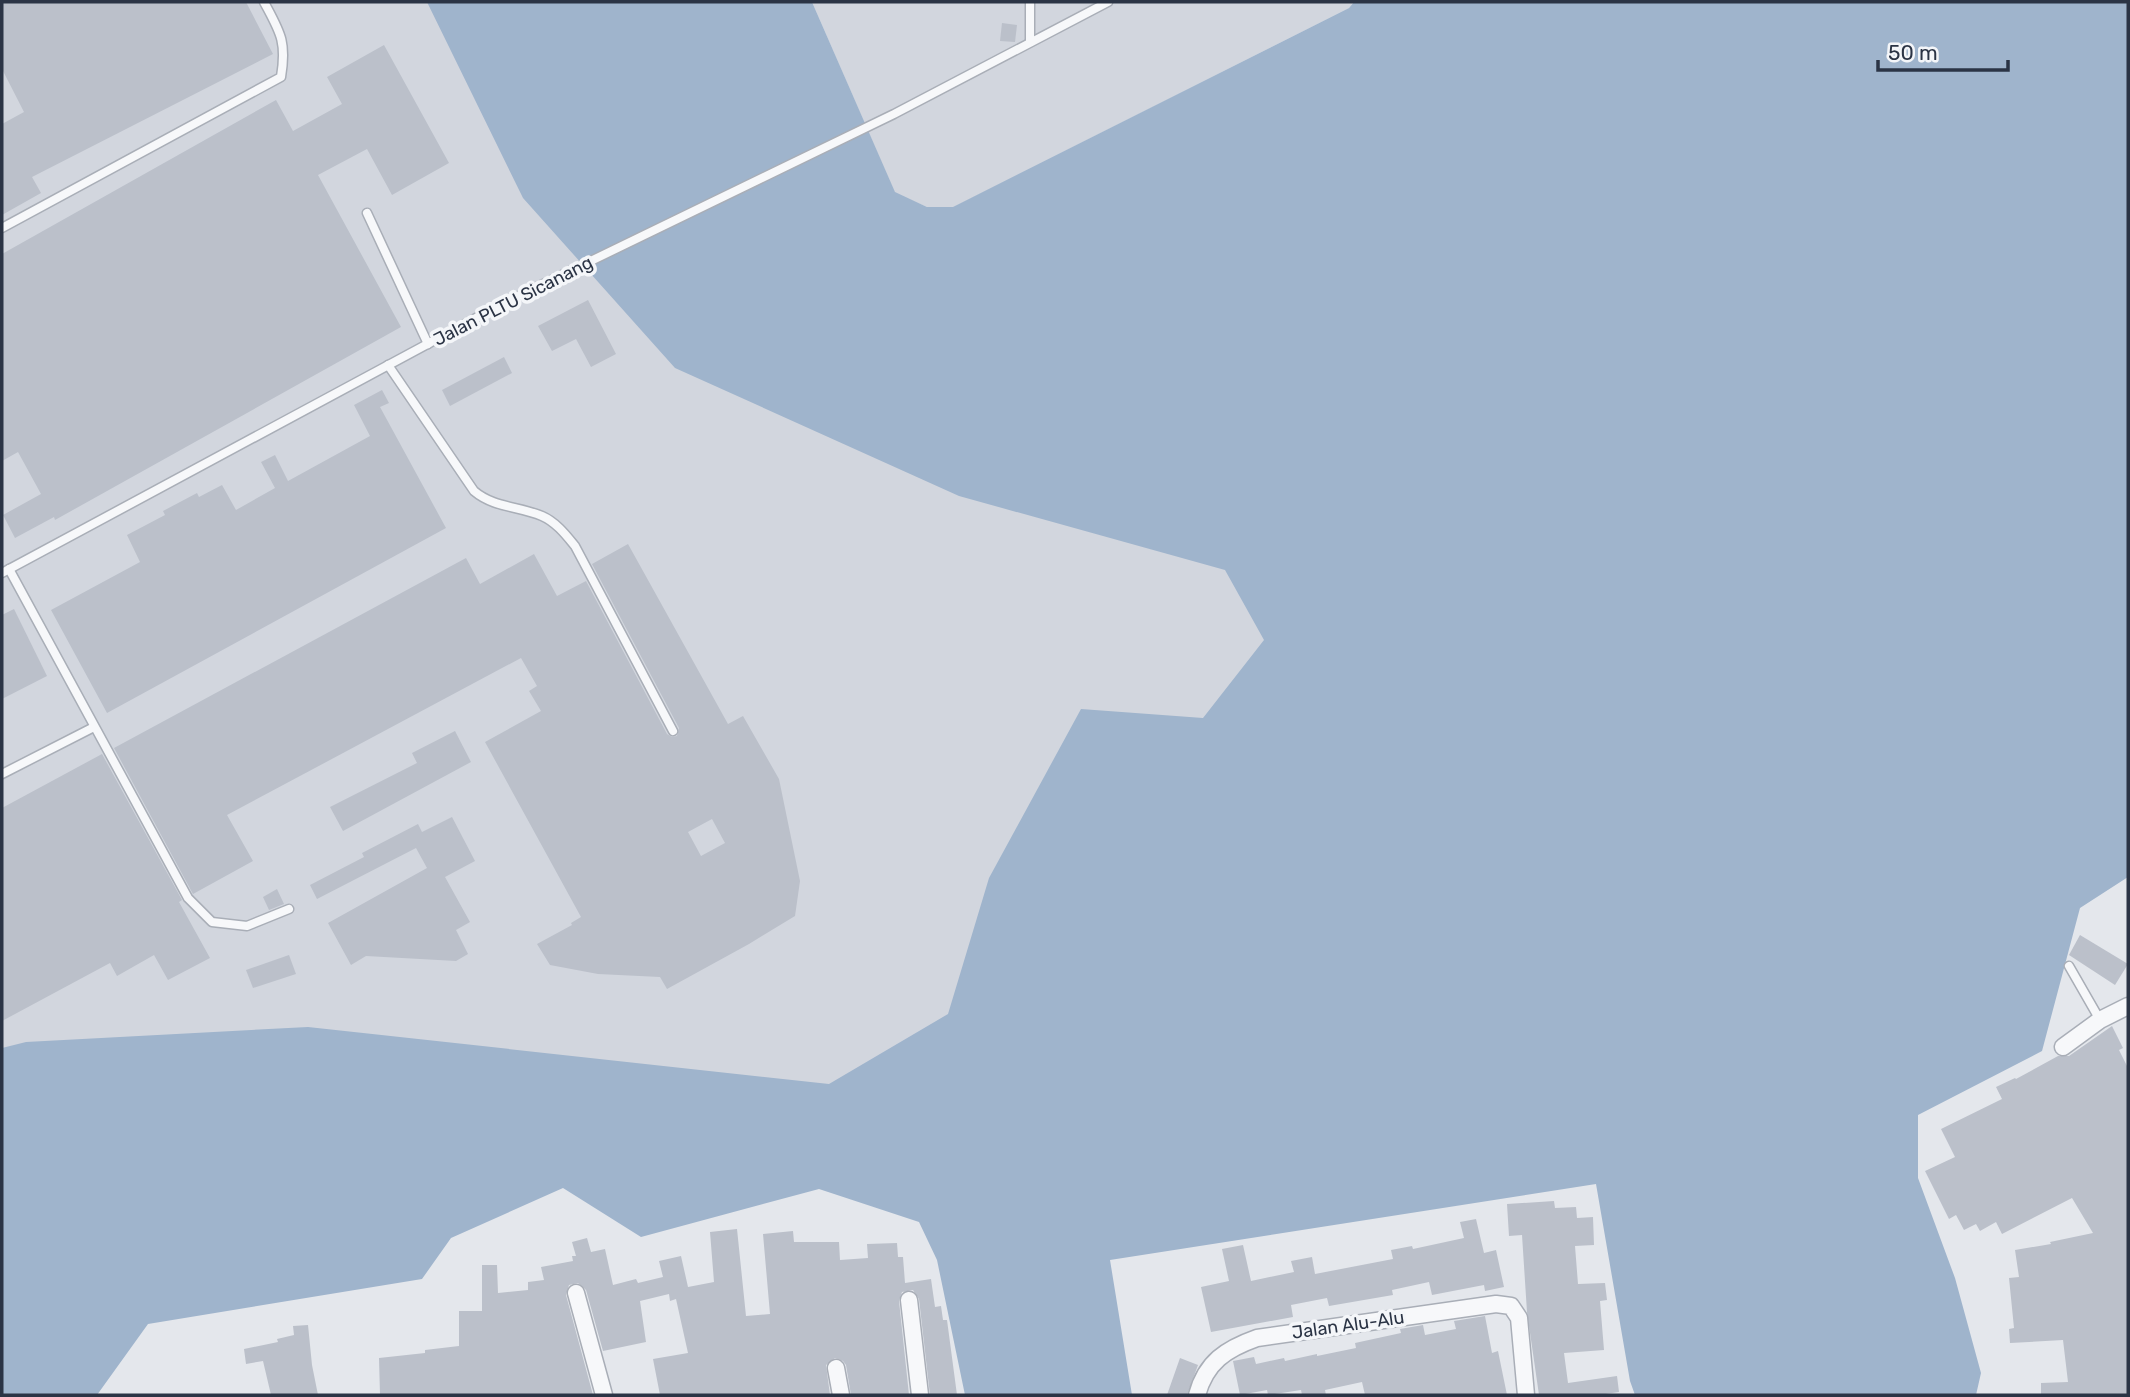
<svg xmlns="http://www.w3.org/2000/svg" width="2130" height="1397" viewBox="0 0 2130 1397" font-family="Rubik,sans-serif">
	<rect width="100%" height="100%" fill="#e4e7ec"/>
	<g fill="#d2d6de">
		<path d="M 2,2 L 515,2 L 1251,537 L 1314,661 L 970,1039 L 786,1123 L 2,1130 Z"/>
		<path d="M 812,2 L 1354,2 L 1349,8 L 954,207 L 927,207 L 895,193 Z"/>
	</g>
	<path fill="#9fb4cc" d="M 427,2 L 812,2 L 895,192 L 927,207 L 953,207 L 1349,8 L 1354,2 L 2128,2 L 2128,877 L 2080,908 L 2042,1051 L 1918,1115 L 1918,1178 L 1955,1278 L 1981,1373 L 1976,1395 L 1635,1395 L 1630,1381 L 1596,1184 L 1110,1260 L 1132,1395 L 965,1395 L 937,1260 L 919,1222 L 819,1189 L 641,1237 L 563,1188 L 451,1238 L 422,1279 L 148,1324 L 97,1395 L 2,1395 L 2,1048 L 26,1042 L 308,1027 L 829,1084 L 948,1014 L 989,878 L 1081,709 L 1203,718 L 1264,640 L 1225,570 L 959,496 L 675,368 L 523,198 Z"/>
	<g fill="#bbc0ca" fill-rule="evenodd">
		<path d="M 2,2 L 246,2 L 273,54 L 32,177 L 41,193 L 2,215 L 2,124 L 24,112 L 2,69 Z"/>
		<path d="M 1002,23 L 1017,25 L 1015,42 L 1000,41 Z"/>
		<path d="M 384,45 L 449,163 L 392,195 L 367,149 L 318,175 L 401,327 L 55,520 L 54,517 L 15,538 L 3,515 L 41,494 L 18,452 L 2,461 L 2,254 L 276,100 L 293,131 L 342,104 L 327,77 Z"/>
		<path d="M 588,300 L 616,354 L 591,367 L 576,339 L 552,351 L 538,326 Z"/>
		<path d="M 504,357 L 512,373 L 450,406 L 442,390 Z"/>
		<path d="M 382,390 L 389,403 L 380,407 L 446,528 L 107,713 L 51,610 L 140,562 L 127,535 L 165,515 L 163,511 L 197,493 L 199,497 L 222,485 L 236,510 L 275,488 L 261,462 L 275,455 L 288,481 L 370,436 L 354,405 Z"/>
		<path d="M 628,544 L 728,724 L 743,716 L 779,779 L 800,881 L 795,916 L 749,944 L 667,989 L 660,977 L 598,974 L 550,965 L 537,944 L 572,925 L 571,923 L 581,917 L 485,742 L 541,711 L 529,691 L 537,686 L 521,658 L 227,815 L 253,861 L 193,894 L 114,748 L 466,558 L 480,584 L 534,554 L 557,596 L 586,581 L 667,734 L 672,737 L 677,736 L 679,728 L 592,564 ZM 712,819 L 725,843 L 701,856 L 688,832 Z"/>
		<path d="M 14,609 L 47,676 L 2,699 L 2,615 Z"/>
		<path d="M 455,731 L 471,762 L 343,831 L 330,807 L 417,763 L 412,753 Z"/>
		<path d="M 102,754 L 182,900 L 179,902 L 210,958 L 168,980 L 154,955 L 117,976 L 110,963 L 2,1021 L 2,808 Z"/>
		<path d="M 452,817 L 475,861 L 445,877 L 470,922 L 456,930 L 468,954 L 456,961 L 366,956 L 351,965 L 328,923 L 427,868 L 416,848 L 317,899 L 310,885 L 364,857 L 362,853 L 418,824 L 422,832 Z"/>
		<path d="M 277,889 L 284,904 L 269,910 L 263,897 Z"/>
		<path d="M 2080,935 L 2128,964 L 2115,985 L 2069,955 Z"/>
		<path d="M 289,955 L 296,974 L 253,988 L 246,970 Z"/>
		<path d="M 2112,1026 L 2123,1048 L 2119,1050 L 2128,1068 L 2128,1395 L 2041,1395 L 2041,1383 L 2068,1382 L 2063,1340 L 2010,1343 L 2009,1329 L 2014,1328 L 2009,1278 L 2019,1277 L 2015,1250 L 2051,1244 L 2050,1242 L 2093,1233 L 2072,1198 L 2002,1234 L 1996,1222 L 1980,1231 L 1976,1224 L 1964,1230 L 1956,1215 L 1949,1219 L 1925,1171 L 1955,1157 L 1941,1129 L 2002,1099 L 1996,1087 L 2015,1078 L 2016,1079 L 2058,1056 L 2069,1056 Z"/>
		<path d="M 1554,1201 L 1555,1208 L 1576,1207 L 1577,1218 L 1593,1217 L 1594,1245 L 1575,1246 L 1578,1284 L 1605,1283 L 1607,1300 L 1600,1301 L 1604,1350 L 1564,1353 L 1568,1383 L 1617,1376 L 1619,1392 L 1599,1395 L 1539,1395 L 1527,1312 L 1522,1235 L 1509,1236 L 1507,1204 Z"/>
		<path d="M 1476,1219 L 1484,1253 L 1496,1250 L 1504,1287 L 1485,1291 L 1484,1285 L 1432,1295 L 1429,1282 L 1392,1290 L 1393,1295 L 1329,1306 L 1327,1298 L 1291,1305 L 1293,1317 L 1211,1332 L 1201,1287 L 1229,1281 L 1222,1249 L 1243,1245 L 1251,1281 L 1294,1272 L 1291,1261 L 1312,1257 L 1315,1274 L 1393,1259 L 1391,1250 L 1412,1246 L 1413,1249 L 1464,1238 L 1460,1222 Z"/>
		<path d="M 737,1229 L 746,1316 L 770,1314 L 763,1234 L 793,1231 L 794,1242 L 839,1242 L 840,1260 L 868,1258 L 867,1244 L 897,1243 L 898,1257 L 903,1257 L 905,1283 L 931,1279 L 935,1307 L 941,1306 L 943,1320 L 947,1320 L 957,1395 L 930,1395 L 919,1299 L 913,1290 L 902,1292 L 899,1301 L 909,1395 L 851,1395 L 846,1365 L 843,1361 L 835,1358 L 826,1365 L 830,1395 L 660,1395 L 653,1359 L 688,1353 L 676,1299 L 670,1301 L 669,1294 L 640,1301 L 646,1342 L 603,1351 L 586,1290 L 578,1283 L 569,1285 L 566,1295 L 593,1395 L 380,1395 L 379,1358 L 425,1353 L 425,1350 L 459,1346 L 459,1311 L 482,1311 L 482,1265 L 497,1265 L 498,1293 L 528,1290 L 528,1282 L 544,1280 L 541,1267 L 573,1261 L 572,1256 L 576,1256 L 572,1242 L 587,1238 L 591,1252 L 605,1249 L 613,1285 L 636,1279 L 638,1283 L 663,1277 L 659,1261 L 681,1256 L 688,1287 L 714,1282 L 710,1232 Z"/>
		<path d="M 1485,1316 L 1492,1353 L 1498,1351 L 1507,1395 L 1365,1395 L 1362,1382 L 1325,1390 L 1326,1395 L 1302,1395 L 1301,1390 L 1268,1395 L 1267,1390 L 1240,1395 L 1233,1361 L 1254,1357 L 1256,1364 L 1284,1358 L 1285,1361 L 1317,1354 L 1317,1356 L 1356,1348 L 1355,1343 L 1401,1333 L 1400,1329 L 1423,1325 L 1425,1335 L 1456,1329 L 1454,1321 Z"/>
		<path d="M 308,1325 L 312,1365 L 318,1395 L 271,1395 L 263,1361 L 246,1364 L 244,1349 L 278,1342 L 277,1339 L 294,1335 L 293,1326 Z"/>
		<path d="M 1180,1358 L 1198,1365 L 1187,1395 L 1167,1395 Z"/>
	</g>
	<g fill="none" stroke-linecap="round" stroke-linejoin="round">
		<g stroke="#a9aeb7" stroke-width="11">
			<g id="service">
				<path d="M 1030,41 L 1030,2"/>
				<path d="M 367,213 L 428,344"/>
				<path d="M 2,228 L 281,77 C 287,41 280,32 264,2"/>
				<path d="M 388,365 L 474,491 C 494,508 519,506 542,516 C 556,522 566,535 575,546 L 673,731"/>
				<path d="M 9,569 L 188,898 L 212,922 L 247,926 L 289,909"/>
				<path d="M 2,573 L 500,305 L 894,114 L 1108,2"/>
				<path d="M 2,774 L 94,727"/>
				<path d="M 2069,966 L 2100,1020"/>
			</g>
		</g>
		<g stroke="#a9aeb7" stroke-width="19">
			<g id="minor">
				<path d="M 2063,1047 L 2100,1020 L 2128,1006"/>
				<path d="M 576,1293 L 604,1395"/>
				<path d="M 909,1300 L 920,1395"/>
				<path d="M 836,1368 L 841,1395"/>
				<path d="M 1197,1395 C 1206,1362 1226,1349 1257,1338 L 1496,1304 L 1511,1306 L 1519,1318 L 1526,1395"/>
			</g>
		</g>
		<use href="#service" stroke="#f7f8fa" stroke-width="8"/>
		<use href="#minor" stroke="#f7f8fa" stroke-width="16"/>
	</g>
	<g text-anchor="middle" stroke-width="7" stroke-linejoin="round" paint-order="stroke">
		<g font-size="18" fill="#2b3445" stroke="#f4f6f9">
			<text transform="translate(513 301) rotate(-27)" y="6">Jalan PLTU Sicanang</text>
			<text transform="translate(1348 1325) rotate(-8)" y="6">Jalan Alu-Alu</text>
		</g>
	</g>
	<rect width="2130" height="1397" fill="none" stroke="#2b3445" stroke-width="7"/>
	<path d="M1878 60v10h130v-10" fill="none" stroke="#2b3445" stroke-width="3.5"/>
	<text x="1888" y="60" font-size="21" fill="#2b3445" stroke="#f4f6f9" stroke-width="5" paint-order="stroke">50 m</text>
</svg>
